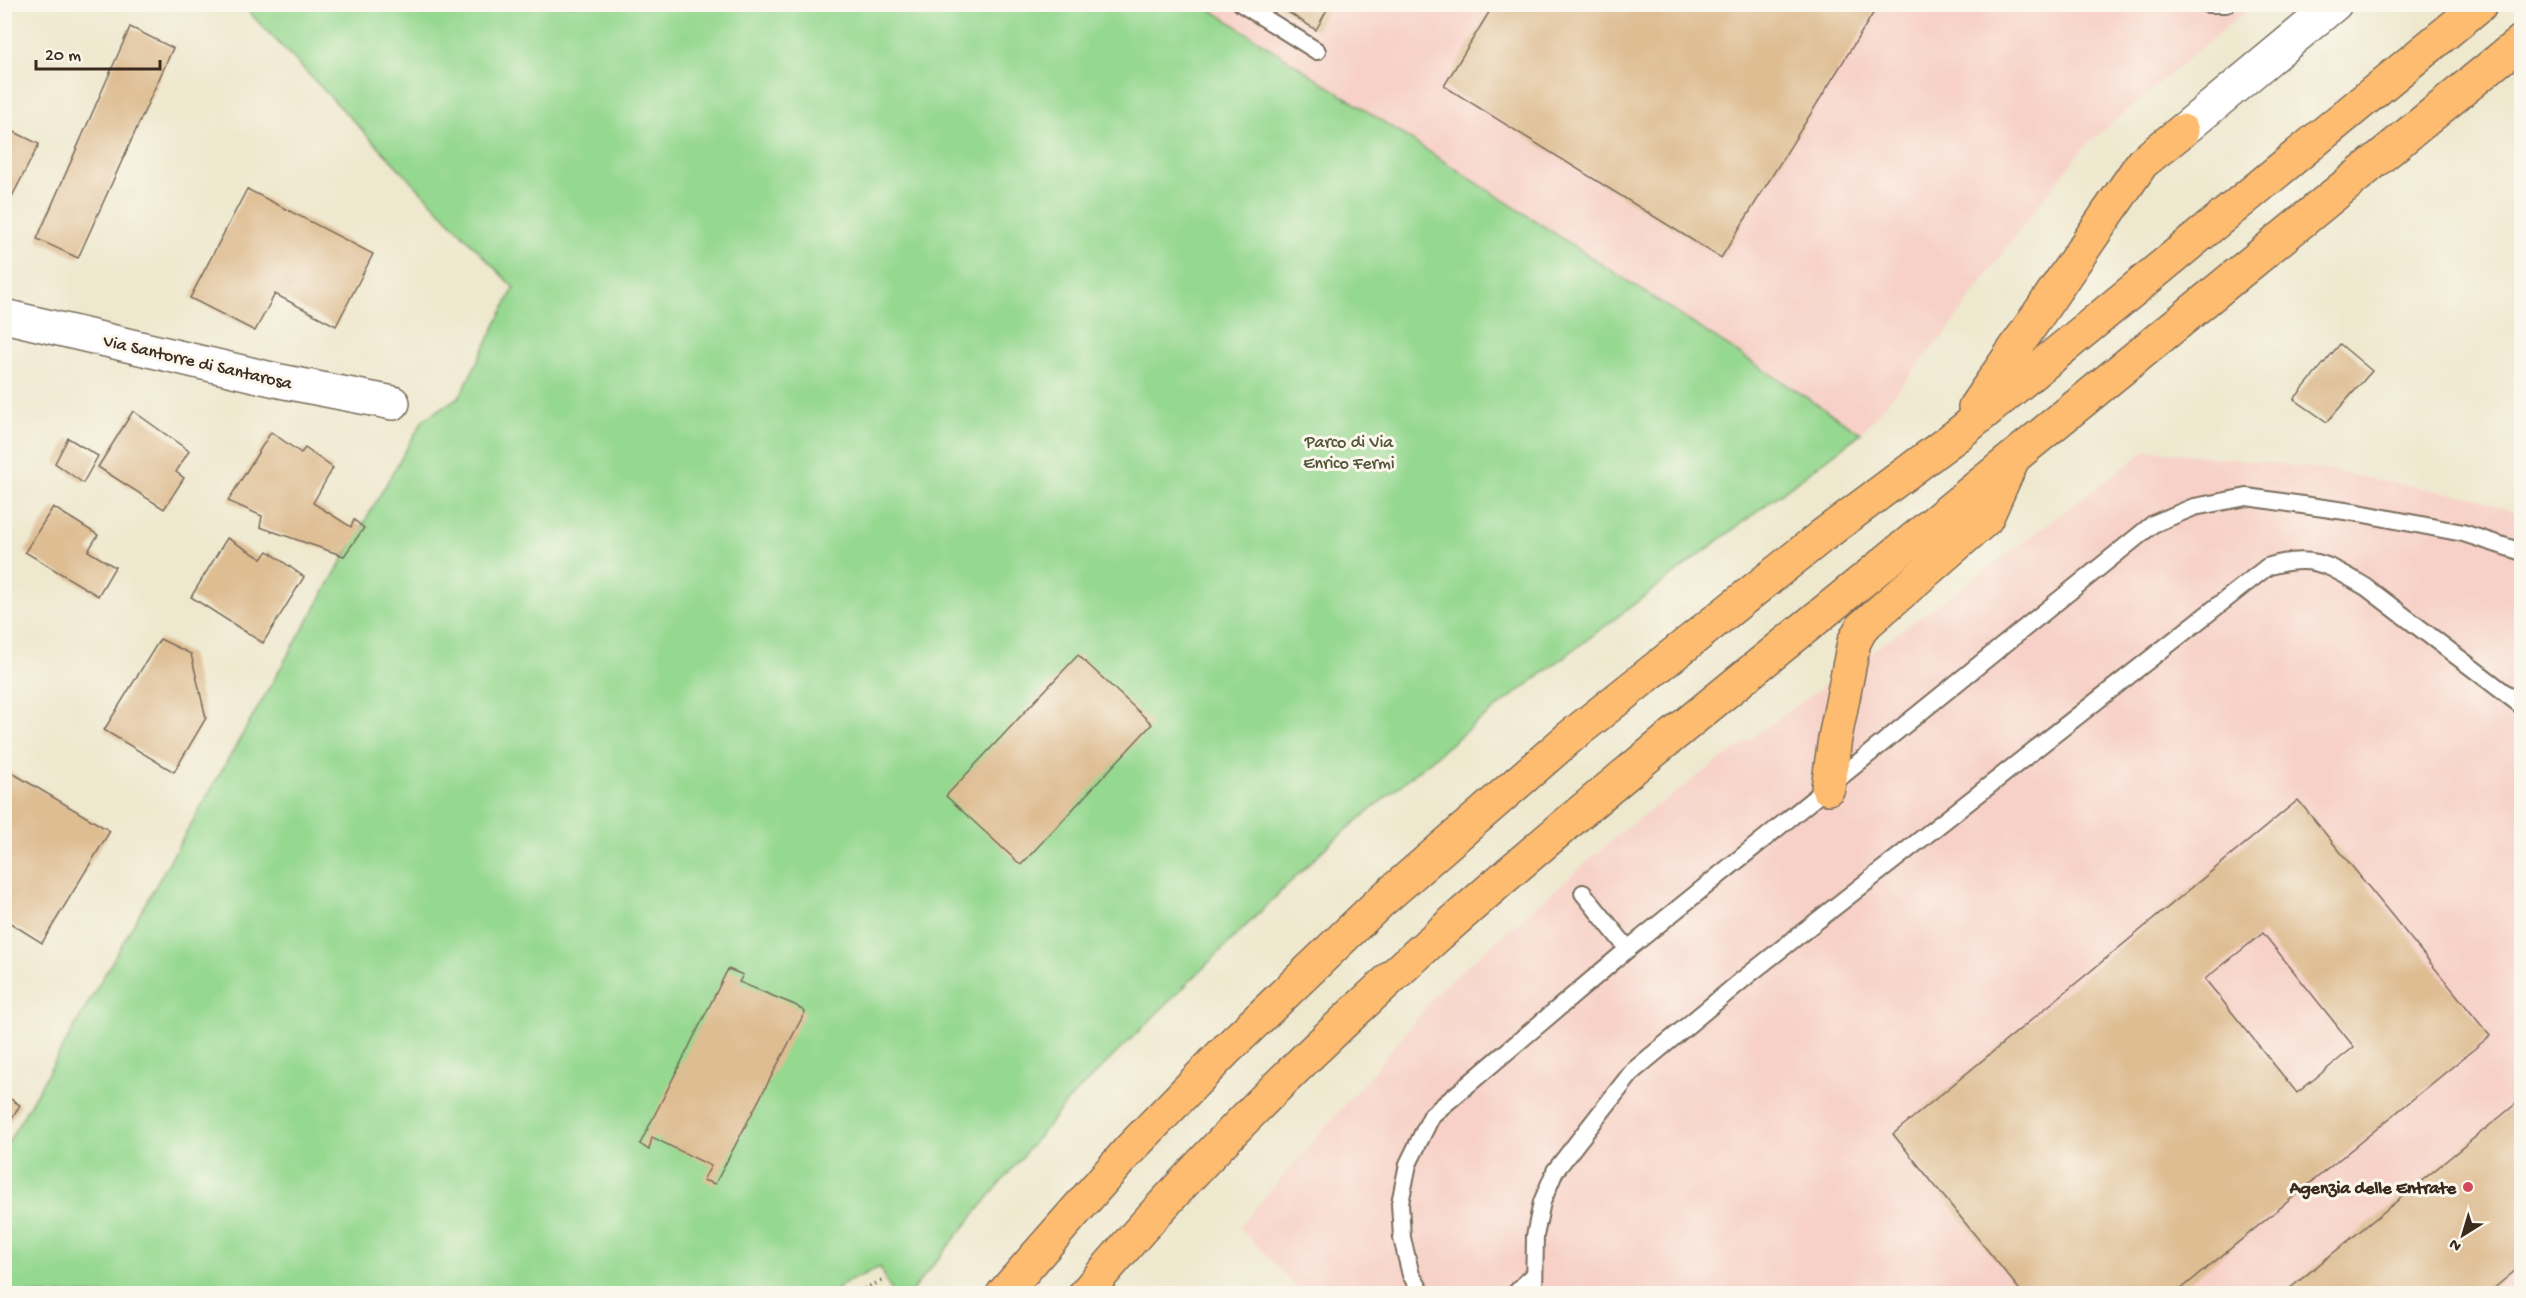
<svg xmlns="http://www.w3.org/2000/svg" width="2526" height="1298" viewBox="0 0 2526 1298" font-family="'Gochi Hand',sans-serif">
	<rect width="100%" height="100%" fill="#fbf7ec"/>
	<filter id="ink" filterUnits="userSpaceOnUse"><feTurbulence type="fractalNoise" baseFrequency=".0167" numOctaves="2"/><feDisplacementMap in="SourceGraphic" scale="12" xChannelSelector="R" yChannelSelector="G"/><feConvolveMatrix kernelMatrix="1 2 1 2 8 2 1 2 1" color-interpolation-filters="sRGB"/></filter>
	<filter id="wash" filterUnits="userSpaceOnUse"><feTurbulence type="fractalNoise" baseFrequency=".008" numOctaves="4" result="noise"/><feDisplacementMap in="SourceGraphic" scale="24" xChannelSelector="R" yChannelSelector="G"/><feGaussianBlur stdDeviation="1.35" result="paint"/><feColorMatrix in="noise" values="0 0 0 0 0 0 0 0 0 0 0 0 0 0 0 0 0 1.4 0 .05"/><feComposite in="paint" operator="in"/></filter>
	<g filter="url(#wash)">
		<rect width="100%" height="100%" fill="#eee8ce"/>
		<g fill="#f7d1c7">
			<path d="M 1204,5 L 2252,5 L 2084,147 L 2019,230 L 1949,329 L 1861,433 Z"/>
			<path d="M 2147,450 L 2301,466 L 2477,498 L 2521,515 L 2521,1293 L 1302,1293 L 1239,1227 L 1378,1066 L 1439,990 L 1625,829 L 2002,558 Z"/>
		</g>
		<path fill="#95d890" stroke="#688157" stroke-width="1.5" d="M 242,5 L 1204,5 L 1861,433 L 1466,731 L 1328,845 L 1067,1102 L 910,1293 L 892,1293 L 880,1267 L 843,1284 L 832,1294 L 5,1294 L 5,1148 L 423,420 L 460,396 L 514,288 Z"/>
		<g id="blocks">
			<g fill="#debd93" fill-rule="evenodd">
				<path d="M 1275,4 L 1330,4 L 1316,30 Z"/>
				<path d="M 1494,4 L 1879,4 L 1721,258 L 1444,86 Z"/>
				<path d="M 130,27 L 173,48 L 78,258 L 37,239 Z"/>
				<path d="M 4,127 L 39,144 L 4,212 Z"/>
				<path d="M 247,189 L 373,254 L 336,326 L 275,294 L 255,331 L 190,298 Z"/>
				<path d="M 2340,344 L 2372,371 L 2327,422 L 2294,399 Z"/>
				<path d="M 133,411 L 189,451 L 176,472 L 184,478 L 164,509 L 98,467 Z"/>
				<path d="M 271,432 L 301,453 L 305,448 L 333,468 L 313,503 L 351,527 L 354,520 L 364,528 L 344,556 L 260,527 L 262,516 L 228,501 Z"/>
				<path d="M 68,438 L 98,456 L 83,483 L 55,463 Z"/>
				<path d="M 53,507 L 98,535 L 88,551 L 115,567 L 98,596 L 25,552 Z"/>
				<path d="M 227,538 L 262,559 L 268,551 L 304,577 L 263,643 L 191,597 Z"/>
				<path d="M 160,639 L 191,654 L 206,718 L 174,772 L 104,730 Z"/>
				<path d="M 1078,655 L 1152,724 L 1021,865 L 946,796 Z"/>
				<path d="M 4,768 L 110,831 L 42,943 L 4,919 Z"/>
				<path d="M 2298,800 L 2490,1036 L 2175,1294 L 2023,1294 L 1893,1134 ZM 2263,933 L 2354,1047 L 2297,1093 L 2205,979 Z"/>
				<path d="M 728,969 L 743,975 L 739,982 L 795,1005 L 805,1012 L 715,1184 L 703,1180 L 711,1166 L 652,1137 L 649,1150 L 640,1144 Z"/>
				<path d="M 4,1095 L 20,1105 L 4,1131 Z"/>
				<path d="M 2517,1103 L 2522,1109 L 2522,1265 L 2487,1294 L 2283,1294 Z"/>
			</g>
		</g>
	</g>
	<g filter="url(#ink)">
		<use href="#blocks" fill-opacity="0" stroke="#7a6c5c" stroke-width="1.5"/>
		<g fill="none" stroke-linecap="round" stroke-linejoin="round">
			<g stroke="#7a6c5c" stroke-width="20">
				<g id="service">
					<path d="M 1242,4 L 1317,51"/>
					<path d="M 2207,4 L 2226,4"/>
					<path d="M 1583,893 L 1628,949"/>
					<path d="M 1423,1294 L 1411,1275 L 1402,1238 L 1400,1203 L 1408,1164 L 1432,1115 L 1628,949 L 2153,524 L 2194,507 L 2247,497 L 2359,513 L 2463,533 L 2522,552"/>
					<path d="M 1515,1294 L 1533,1275"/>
					<path d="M 1534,1294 L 1535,1236 L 1542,1202 L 1555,1171 L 1633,1071 L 1747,976 L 2267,567 C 2312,553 2328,565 2366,587 L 2522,706"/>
				</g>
			</g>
			<g stroke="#7a6c5c" stroke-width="36">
				<path id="minor" d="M 4,316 L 280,381 L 393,403"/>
			</g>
			<g stroke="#7a6c5c" stroke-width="36">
				<path id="tertiary" d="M 2182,131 L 2335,4"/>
			</g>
			<g stroke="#7a6c5c" stroke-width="36">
				<g id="primary">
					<path d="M 1975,407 L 2142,163 L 2182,131"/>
					<path d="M 1828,788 L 1835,738 L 1854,642 L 1862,627 L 1986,519 L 2011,463"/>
					<path d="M 1003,1294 L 1129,1150 L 1227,1049 L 1379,903 L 1570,737 L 1822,536 L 1956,436 L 2481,4"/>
					<path d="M 1085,1294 C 1305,1031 1574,815 1839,600 C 2067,414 2294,228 2522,41"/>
				</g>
			</g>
			<path stroke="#7a6c5c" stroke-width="4" stroke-dasharray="1.5 4.5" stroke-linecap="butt" d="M 853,1294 L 886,1279"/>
			<use href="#service" stroke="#fff" stroke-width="16"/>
			<use href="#minor" stroke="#fff" stroke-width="33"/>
			<use href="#tertiary" stroke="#fff" stroke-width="33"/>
			<use href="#primary" stroke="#febc70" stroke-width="33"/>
		</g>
	</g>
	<circle fill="#d1495b" stroke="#fbf7ec" stroke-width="2" cx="2468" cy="1187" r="6"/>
	<g text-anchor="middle" stroke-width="6" stroke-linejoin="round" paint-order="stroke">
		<g font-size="18" fill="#3b2a1e" stroke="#fbf7ec">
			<text transform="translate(198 361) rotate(13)" y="6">Via Santorre di Santarosa</text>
		</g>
		<g font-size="18" fill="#52563a" stroke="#fbf7ec">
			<text x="1349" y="447">Parco di Via<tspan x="1349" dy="21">Enrico Fermi</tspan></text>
		</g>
		<g font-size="18" font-weight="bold" fill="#3b2a1e" stroke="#fbf7ec" text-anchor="end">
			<text x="2456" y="1193">Agenzia delle Entrate</text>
		</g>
	</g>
	<rect width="2526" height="1298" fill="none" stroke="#fbf7ec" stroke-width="24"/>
	<g transform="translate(2463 1235) rotate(217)" stroke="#fbf7ec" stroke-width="4.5" paint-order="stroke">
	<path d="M0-4.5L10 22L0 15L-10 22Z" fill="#3b2a1e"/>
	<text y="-9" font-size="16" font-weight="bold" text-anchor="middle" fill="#3b2a1e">N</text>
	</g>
	<path d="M36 60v9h124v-9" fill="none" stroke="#3b2a1e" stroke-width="3"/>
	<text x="45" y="60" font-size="18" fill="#3b2a1e" stroke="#fbf7ec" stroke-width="4.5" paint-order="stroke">20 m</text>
</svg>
